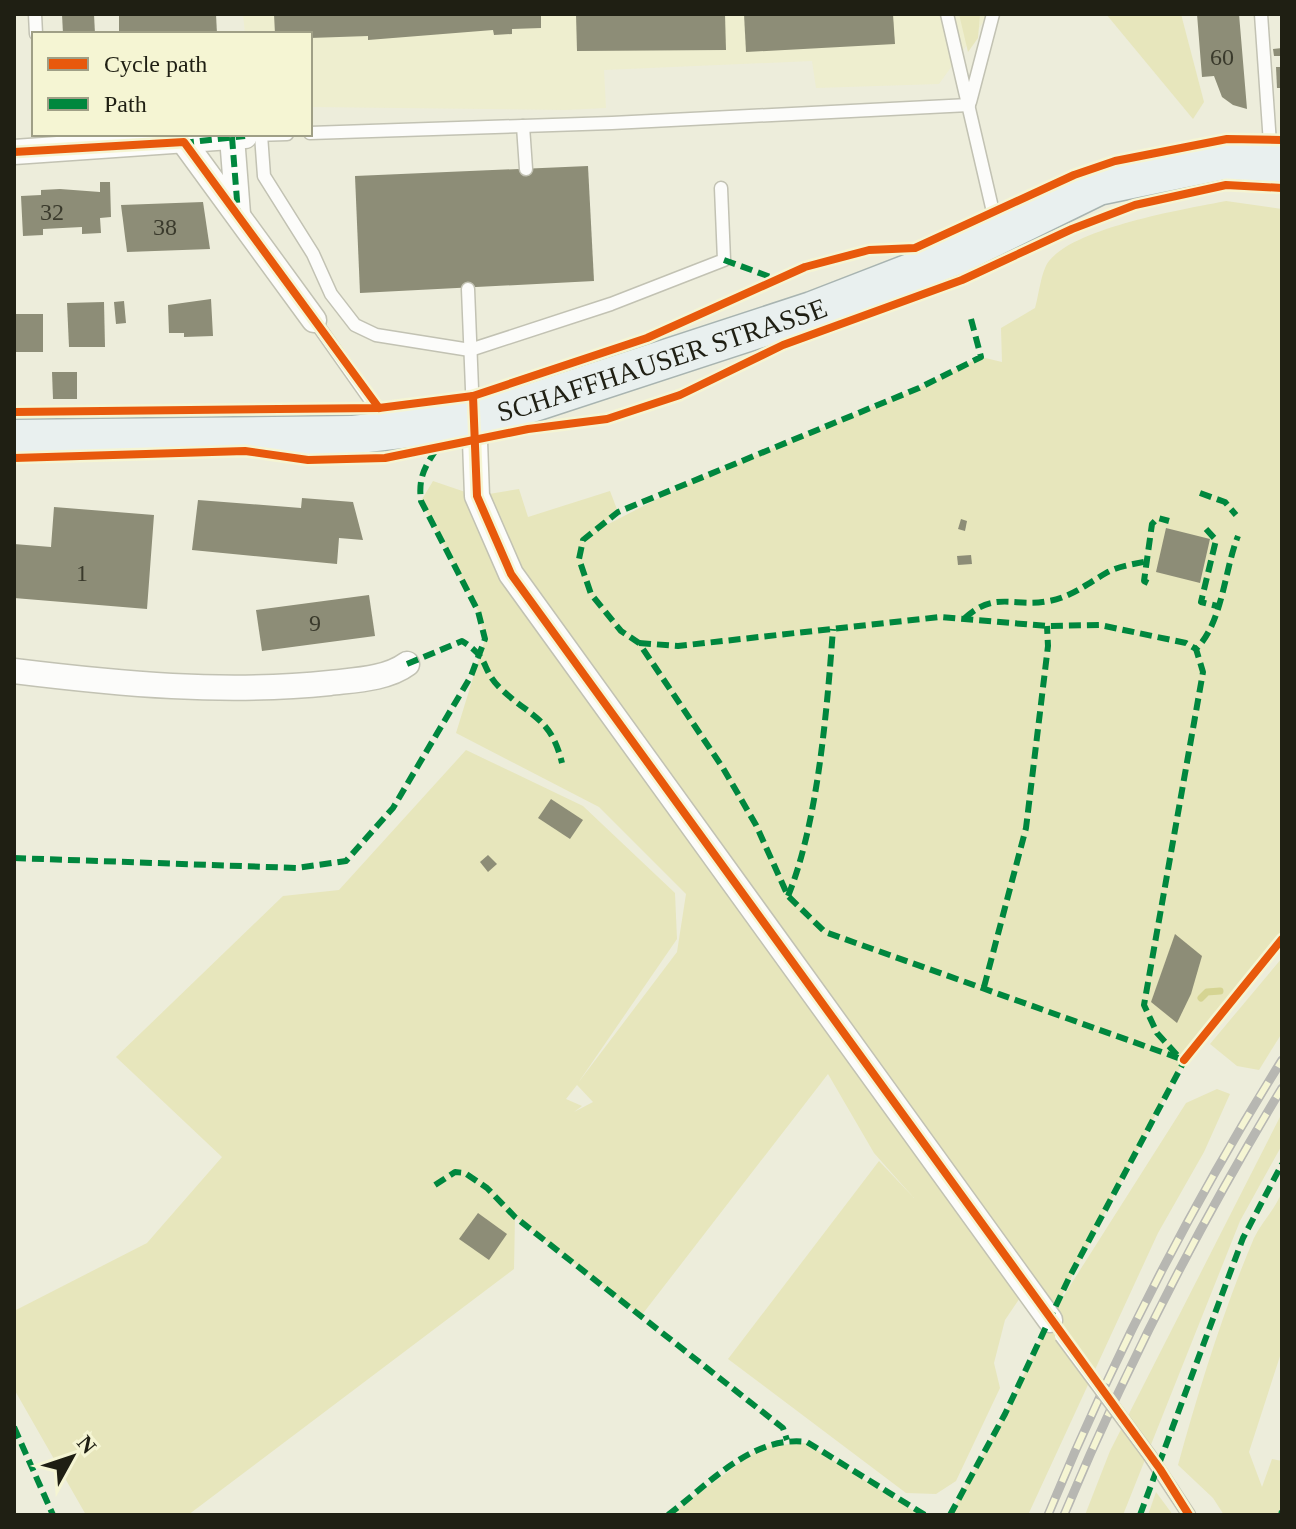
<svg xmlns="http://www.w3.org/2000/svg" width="1296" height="1529" viewBox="0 0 1296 1529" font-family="'Times New Roman',serif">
	<rect width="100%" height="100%" fill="#ededdb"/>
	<path fill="#eeeecf" d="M 243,14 L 989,14 L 939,84 L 816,88 L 812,61 L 604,70 L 606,108 L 565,110 L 310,107 L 310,34 L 245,34 Z"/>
	<g fill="#e7e6bc" fill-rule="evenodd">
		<path d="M 959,14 L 980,14 L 978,38 L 968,52 Z"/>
		<path d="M 1106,14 L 1181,14 L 1204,102 L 1193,119 Z"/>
		<path d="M 1226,201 L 1282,209 L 1282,939 L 1184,1060 L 1054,1311 L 1186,1103 L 1217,1089 L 1230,1094 L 1204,1152 L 1158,1233 L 1028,1515 L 950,1515 L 1005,1414 L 1050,1320 L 1026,1289 L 1005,1320 L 994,1363 L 1000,1388 L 956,1481 L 936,1494 L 906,1493 L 728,1359 L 879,1161 L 914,1198 L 874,1153 L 828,1074 L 641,1316 L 515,1217 L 514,1269 L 188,1515 L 86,1515 L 14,1389 L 14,1311 L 147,1243 L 222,1157 L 116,1057 L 283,896 L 339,890 L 466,750 L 583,806 L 675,893 L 677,939 L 578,1083 L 677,952 L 686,894 L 599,807 L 456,733 L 485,639 L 478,611 L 421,501 L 433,481 L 477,496 L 519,489 L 528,517 L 610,491 L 618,512 L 593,532 L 688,483 L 918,388 L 981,357 L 1002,362 L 1001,328 L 1035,308 C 1039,295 1041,271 1049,261 C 1076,227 1185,209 1226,201 ZM 577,1085 L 593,1102 L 574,1112 L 582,1106 L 566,1099 Z"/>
		<path d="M 1282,958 L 1282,1033 L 1259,1070 L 1237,1066 L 1210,1044 Z"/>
		<path d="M 1282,1113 L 1282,1145 L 1240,1221 L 1123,1515 L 1085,1515 L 1110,1451 Z"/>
		<path d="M 1282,1191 L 1282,1350 L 1249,1452 L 1262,1487 L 1272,1459 L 1282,1461 L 1282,1515 L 1224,1515 L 1213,1498 L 1178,1465 C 1199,1389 1223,1311 1254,1238 C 1262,1221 1276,1209 1282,1191 Z"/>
		<path d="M 806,1443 L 920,1515 L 669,1515 L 763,1446 Z"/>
		<path d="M 1156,1492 L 1173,1515 L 1148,1515 Z"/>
	</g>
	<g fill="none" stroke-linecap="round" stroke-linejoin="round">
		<path stroke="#d5d492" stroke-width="7" d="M 1201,998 L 1207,992 L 1220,991"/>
	</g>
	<g fill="#8d8d77">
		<path d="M 62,14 L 94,14 L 95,34 L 63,34 Z"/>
		<path d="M 119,14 L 216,14 L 217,34 L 119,34 Z"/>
		<path d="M 274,14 L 541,14 L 541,28 L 512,29 L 512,34 L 494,35 L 493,30 L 368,40 L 368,36 L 310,38 L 310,34 L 275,34 Z"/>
		<path d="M 576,14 L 725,14 L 726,50 L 577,51 Z"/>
		<path d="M 744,14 L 893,14 L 895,44 L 746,52 Z"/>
		<path d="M 1197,14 L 1239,14 L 1247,109 L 1233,105 L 1222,97 L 1214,76 L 1202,77 Z"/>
		<path d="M 1282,48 L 1282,56 L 1274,56 L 1273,49 Z"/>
		<path d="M 1276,67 L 1282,67 L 1282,88 L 1277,88 Z"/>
		<path d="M 588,166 L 594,281 L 360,293 L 355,176 Z"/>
		<path d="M 100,182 L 110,182 L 111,217 L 100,218 L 101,233 L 82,234 L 82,227 L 43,229 L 43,235 L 23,236 L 21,196 L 41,195 L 41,190 L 60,189 L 100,192 Z"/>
		<path d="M 203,202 L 210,249 L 127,252 L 121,205 Z"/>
		<path d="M 211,299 L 213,336 L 184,337 L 184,333 L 169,333 L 168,305 Z"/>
		<path d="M 124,301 L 126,323 L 116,324 L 114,302 Z"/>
		<path d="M 104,302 L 105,347 L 69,347 L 67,303 Z"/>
		<rect x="14" y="314" width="29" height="38"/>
		<path d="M 52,372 L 77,372 L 77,399 L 53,399 Z"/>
		<path d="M 302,498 L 353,502 L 363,540 L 339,538 L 337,564 L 192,550 L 198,500 L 301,508 Z"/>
		<path d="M 54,507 L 154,515 L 147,609 L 14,598 L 14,544 L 51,547 Z"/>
		<path d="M 961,519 L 967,521 L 965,531 L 958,529 Z"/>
		<path d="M 1166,528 L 1210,539 L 1200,583 L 1156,572 Z"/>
		<path d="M 971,555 L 972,564 L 958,565 L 957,556 Z"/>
		<path d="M 369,595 L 375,636 L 262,651 L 256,610 Z"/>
		<path d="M 551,799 L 583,820 L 570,839 L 538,818 Z"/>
		<path d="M 488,855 L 497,864 L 488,872 L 480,862 Z"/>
		<path d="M 1175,934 L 1202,956 L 1191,994 L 1177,1023 L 1151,1002 Z"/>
		<path d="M 478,1213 L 507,1234 L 489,1260 L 459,1239 Z"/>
	</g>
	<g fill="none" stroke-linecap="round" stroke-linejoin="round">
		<g stroke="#c2c2b3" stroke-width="15">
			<g id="lane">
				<path d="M 35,14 L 36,34"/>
				<path d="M 947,14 L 997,229"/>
				<path d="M 1261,14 L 1271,158"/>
				<path d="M 970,102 L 993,14"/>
				<path d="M 523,126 L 526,169"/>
				<path d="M 310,133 L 612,123 L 969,105"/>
				<path d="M 254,135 L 287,134"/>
				<path d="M 261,135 L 264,176 L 313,254 L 331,294 L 355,325 L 376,335 L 470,350 L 611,304 L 724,260 L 721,188"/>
				<path d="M 468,289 L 473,414"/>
				<path d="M 314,320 L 388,425"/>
				<path d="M 1150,1456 L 1189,1515"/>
			</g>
		</g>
		<g stroke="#c2c2b3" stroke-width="27">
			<g id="street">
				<path d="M 232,137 L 238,214"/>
				<path d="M 184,142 L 314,320"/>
				<path d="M 14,152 L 245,136"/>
				<path d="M 475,441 L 477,496 L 511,574 L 1050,1320"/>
				<path d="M 14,671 C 120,684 224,694 330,683 C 354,680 387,679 407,664"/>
			</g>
		</g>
		<g stroke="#a8b4b1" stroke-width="41">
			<g id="primary">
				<path id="s1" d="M 14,439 L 352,435 L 452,423 L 519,407 L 812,311 L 957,255 L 1098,186 L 1224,160 L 1282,163"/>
			</g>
		</g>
		<use href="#lane" stroke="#fcfcfa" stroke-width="12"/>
		<use href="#street" stroke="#fcfcfa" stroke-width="24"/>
		<use href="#primary" stroke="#e9f0ef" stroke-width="38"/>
		<g stroke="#b7b7b2" stroke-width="9">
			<g id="rail">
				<path d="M 1048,1515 C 1113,1358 1192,1204 1282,1060"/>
				<path d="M 1064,1515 C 1126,1367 1199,1225 1282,1088"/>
			</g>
		</g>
		<use href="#rail" stroke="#f5f5d3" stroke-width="6" stroke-dasharray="18" stroke-linecap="butt"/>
		<g stroke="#c2c2b3" stroke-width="15" stroke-linecap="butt">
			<path id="lane-bridge" d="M 1061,1336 L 1150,1456"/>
		</g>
		<use href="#lane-bridge" stroke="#fcfcfa" stroke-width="12"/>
		<g stroke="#00873e" stroke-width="6" stroke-dasharray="12 6" stroke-linecap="butt">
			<path d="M 232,137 L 238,213"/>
			<path d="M 182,143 L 245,136"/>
			<path d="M 724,260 L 776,279"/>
			<path d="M 971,319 L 981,357 L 919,388 L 618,512 L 583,540 L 579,559 L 591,594 L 621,631 L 639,643 L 723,768 L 756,825 L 788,896 L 825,932 L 1184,1060"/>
			<path d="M 1200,493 L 1225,502 L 1236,515"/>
			<path d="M 1206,529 L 1216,540 L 1201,602 L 1217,606"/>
			<path d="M 1148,583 L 1144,581 L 1152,524 L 1158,518 L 1169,521"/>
			<path d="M 965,618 C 995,590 1015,608 1049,601 C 1071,597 1087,584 1106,573 C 1118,566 1135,564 1148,561"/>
			<path d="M 639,643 L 678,646 L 940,617 L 1047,626 L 1100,625 L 1186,643 L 1196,649"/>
			<path d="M 407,664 L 462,641 C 491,659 480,668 500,688 C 530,717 551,717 562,763"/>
			<path d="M 14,858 L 296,868 L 346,861 L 393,808 L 471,676 L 485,639 L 478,611 L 421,501 C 418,477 425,466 438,447"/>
			<path d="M 788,896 C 818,823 827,709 833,629"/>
			<path d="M 984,987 L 1026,828 L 1048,646 L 1047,626"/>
			<path d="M 1177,1055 L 1157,1033 L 1144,1005 L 1203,672 L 1196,649 C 1223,622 1224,571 1238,536"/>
			<path d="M 435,1185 L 455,1172 L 465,1173 L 487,1188 L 515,1217 L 783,1428 L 787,1440"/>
			<path d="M 14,1427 L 53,1515"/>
			<path d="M 668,1515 C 709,1484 752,1435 807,1442 L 925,1515"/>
			<path d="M 950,1515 L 1005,1414 L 1069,1278 L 1188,1054"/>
			<path d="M 1140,1515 L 1243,1238 L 1282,1164"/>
			<path d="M 1281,1515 L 1282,1511"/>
		</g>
		<g stroke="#f5f5d3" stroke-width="13">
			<g id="cycleway">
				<path d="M 14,152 L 184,142 L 379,408"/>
				<path d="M 473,396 L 477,496 L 511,574 L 1160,1469 L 1189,1515"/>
				<path d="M 14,412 L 379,408 L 473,396 L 647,338 L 805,267 L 869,250 L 915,248 L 1074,175 L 1115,161 L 1227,139 L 1282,140"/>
				<path d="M 14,458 L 245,451 L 308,460 L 385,458 L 528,429 L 607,419 L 680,395 L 783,345 L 962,280 L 1072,229 L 1135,205 L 1226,185 L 1282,188"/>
				<path d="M 1184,1060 L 1282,939"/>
			</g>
		</g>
		<use href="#cycleway" stroke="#e8590c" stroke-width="8"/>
	</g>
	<g text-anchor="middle" stroke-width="8" stroke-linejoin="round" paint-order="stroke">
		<g font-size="24" fill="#3a3a2c">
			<text x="1222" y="65">60</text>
			<text x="52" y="220">32</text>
			<text x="165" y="235">38</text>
			<text x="82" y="581">1</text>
			<text x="315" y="631">9</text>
		</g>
		<g font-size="28" fill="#1f1f13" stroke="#f5f5d3">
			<text dy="10" stroke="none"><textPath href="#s1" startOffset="658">SCHAFFHAUSER STRASSE</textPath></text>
		</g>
	</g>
	<rect width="1296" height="1529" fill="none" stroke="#1f1f13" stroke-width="32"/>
	<rect x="32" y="32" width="280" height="104" fill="#f5f5d3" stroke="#9f9f86" stroke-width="2"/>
	<rect x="48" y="58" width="40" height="12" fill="#e8590c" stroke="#9f9f86" stroke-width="2"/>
	<text x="104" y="72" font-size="24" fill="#1f1f13">Cycle path</text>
	<rect x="48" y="98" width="40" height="12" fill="#00873e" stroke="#9f9f86" stroke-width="2"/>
	<text x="104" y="112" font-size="24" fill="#1f1f13">Path</text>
	<g transform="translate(72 1457) rotate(50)" stroke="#f5f5d3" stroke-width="6" paint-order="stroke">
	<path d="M0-6L14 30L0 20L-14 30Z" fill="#1f1f13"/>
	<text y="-12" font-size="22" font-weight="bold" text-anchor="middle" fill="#1f1f13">N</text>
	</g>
</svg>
